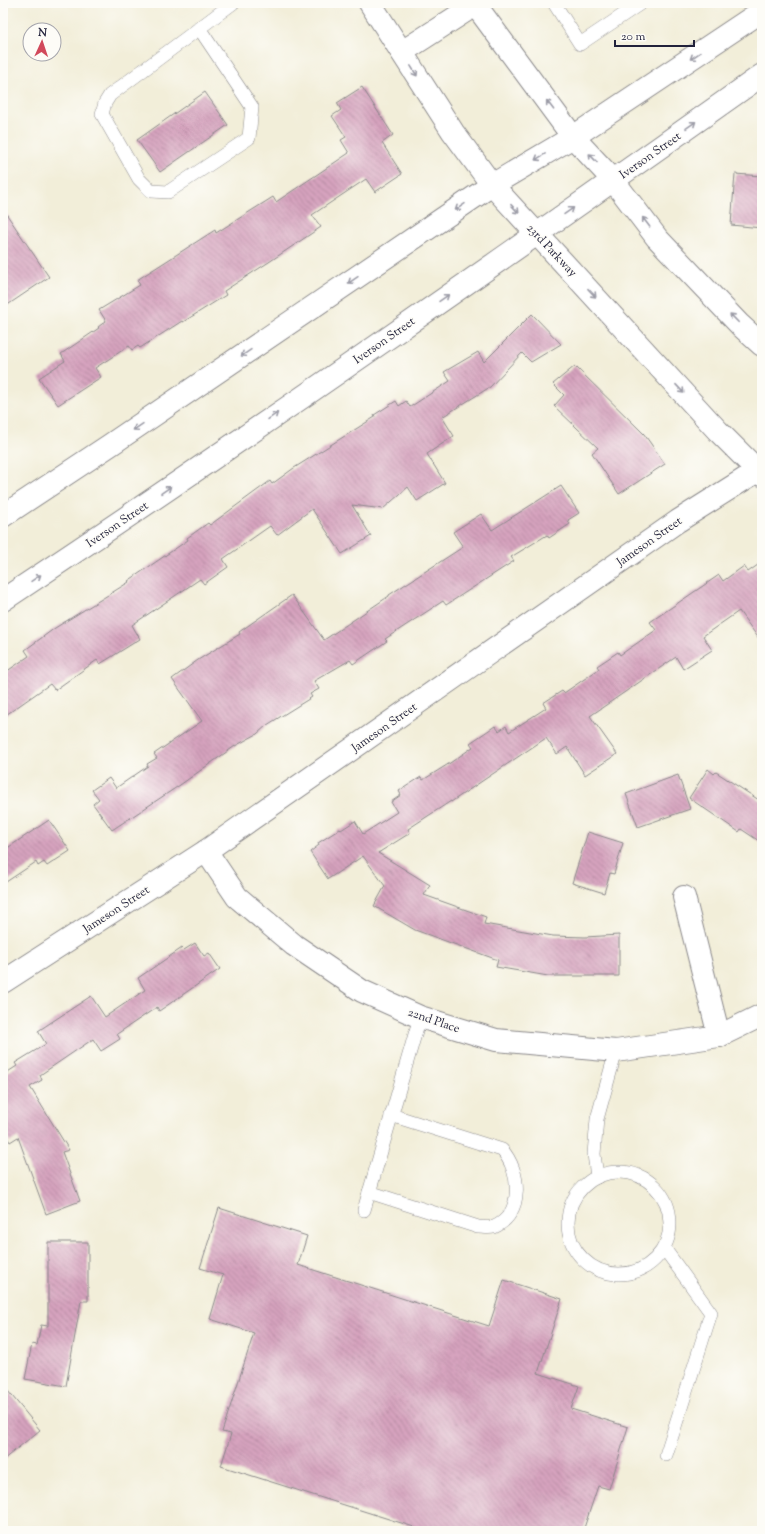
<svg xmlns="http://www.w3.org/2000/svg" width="765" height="1534" viewBox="0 0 765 1534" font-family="'Sorts Mill Goudy',serif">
	<defs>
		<pattern id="building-back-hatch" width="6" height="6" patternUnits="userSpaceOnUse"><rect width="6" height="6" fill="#d6a3be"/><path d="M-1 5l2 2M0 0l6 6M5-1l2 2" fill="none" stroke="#ad849c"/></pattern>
	</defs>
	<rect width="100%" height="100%" fill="#fdfcf7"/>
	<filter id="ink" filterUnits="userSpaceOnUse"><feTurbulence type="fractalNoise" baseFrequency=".025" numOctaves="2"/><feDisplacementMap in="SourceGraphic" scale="8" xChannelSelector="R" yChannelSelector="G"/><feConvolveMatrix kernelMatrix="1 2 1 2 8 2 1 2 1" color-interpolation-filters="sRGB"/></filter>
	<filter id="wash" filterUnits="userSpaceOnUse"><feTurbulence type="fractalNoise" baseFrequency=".012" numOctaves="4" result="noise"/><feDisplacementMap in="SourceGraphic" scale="16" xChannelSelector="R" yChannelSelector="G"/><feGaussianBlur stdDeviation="0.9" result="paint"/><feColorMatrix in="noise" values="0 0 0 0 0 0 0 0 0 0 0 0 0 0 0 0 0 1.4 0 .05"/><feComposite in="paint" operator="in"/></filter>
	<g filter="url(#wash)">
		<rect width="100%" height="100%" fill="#f2eed9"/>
		<g id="blocks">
			<g fill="url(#building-back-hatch)">
				<path d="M 362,87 L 393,135 L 382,143 L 402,174 L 375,192 L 366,179 L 312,215 L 321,227 L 269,262 L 224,291 L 226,295 L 183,322 L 182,321 L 140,348 L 138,346 L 132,350 L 129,346 L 95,368 L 101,377 L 58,405 L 39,378 L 65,361 L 61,354 L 99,328 L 98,327 L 106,321 L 99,310 L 140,285 L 137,280 L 215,230 L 216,233 L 273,197 L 276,202 L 349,153 L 341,140 L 346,137 L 332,116 L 341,110 L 337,103 Z"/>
				<path d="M 205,92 L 228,125 L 160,172 L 137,140 Z"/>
				<path d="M 735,174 L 762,176 L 762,228 L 731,225 Z"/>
				<path d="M 3,209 L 49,277 L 3,308 Z"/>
				<path d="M 532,314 L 561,344 L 531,362 L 522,353 L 490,387 L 442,417 L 454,436 L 427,454 L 445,483 L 417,501 L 408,487 L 383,509 L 352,505 L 371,536 L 342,554 L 312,509 L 277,535 L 270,526 L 223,559 L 228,567 L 204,584 L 200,579 L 132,625 L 140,639 L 100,664 L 97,660 L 55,690 L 50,684 L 3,717 L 3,674 L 29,656 L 25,650 L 55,628 L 129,582 L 128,581 L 188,540 L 187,538 L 208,523 L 210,525 L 270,481 L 272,484 L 294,468 L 375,417 L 374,415 L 396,401 L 399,406 L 406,401 L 410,407 L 450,381 L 444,372 L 478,352 L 484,362 Z"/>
				<path d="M 575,366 L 644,434 L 665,464 L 619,494 L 592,453 L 598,448 L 554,406 L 564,395 L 553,384 Z"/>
				<path d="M 561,486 L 579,513 L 568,520 L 570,524 L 549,538 L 547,535 L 511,557 L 514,561 L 446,605 L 443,601 L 385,639 L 387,641 L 353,664 L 350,660 L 314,681 L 319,689 L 310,694 L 312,697 L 267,725 L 257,734 L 235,746 L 180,785 L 112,830 L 93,804 L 99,799 L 92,790 L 109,778 L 116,788 L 148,766 L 147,764 L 157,758 L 154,754 L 202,721 L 172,679 L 198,660 L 240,634 L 239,632 L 292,595 L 324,640 L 389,596 L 389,595 L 463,547 L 453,532 L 481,514 L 492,530 Z"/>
				<path d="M 762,562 L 762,643 L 739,611 L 703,636 L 712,650 L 683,669 L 676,657 L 590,716 L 617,754 L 585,775 L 567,747 L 557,754 L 546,738 L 451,802 L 451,801 L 408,829 L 410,833 L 378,853 L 430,885 L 424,895 L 486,917 L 484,924 L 553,936 L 585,937 L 619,935 L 619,976 L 548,976 L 496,967 L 498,960 L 415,930 L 374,906 L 385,886 L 363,856 L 328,879 L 310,852 L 319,845 L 318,843 L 340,829 L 341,830 L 355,821 L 363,834 L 397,812 L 391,802 L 401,795 L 399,791 L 421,777 L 423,780 L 450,763 L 473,747 L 470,743 L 495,726 L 499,731 L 506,726 L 509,732 L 546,708 L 543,703 L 562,691 L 564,693 L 599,669 L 597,666 L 618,652 L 620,655 L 656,630 L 650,622 L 719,575 L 723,581 L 744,566 L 748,572 Z"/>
				<path d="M 708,769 L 714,774 L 716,772 L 762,802 L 762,843 L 741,829 L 739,832 L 689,798 Z"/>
				<path d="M 678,775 L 690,809 L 638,827 L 626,794 Z"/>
				<path d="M 49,820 L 70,851 L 47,866 L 44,862 L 38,866 L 36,862 L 3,884 L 3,851 Z"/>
				<path d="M 588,832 L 623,843 L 614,874 L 610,873 L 604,893 L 572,883 Z"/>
				<path d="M 195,943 L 204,956 L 209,953 L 220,969 L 159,1011 L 157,1007 L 117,1034 L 120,1039 L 101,1051 L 93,1039 L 40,1075 L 42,1080 L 30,1087 L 69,1150 L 62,1152 L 80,1201 L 46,1214 L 18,1137 L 10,1142 L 3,1131 L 3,1075 L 17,1066 L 15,1063 L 46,1044 L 38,1031 L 91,996 L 105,1017 L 145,990 L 138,978 L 182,948 L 184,950 Z"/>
				<path d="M 219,1208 L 307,1236 L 298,1265 L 489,1326 L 504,1280 L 562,1299 L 538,1373 L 579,1386 L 571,1409 L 628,1427 L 609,1489 L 598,1486 L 583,1531 L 413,1531 L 414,1527 L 221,1466 L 231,1434 L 222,1432 L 254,1333 L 210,1319 L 223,1275 L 200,1268 Z"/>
				<path d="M 48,1242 L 88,1242 L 88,1301 L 81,1301 L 66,1386 L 25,1379 L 32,1344 L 37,1345 L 41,1325 L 48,1326 Z"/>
				<path d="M 3,1385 L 40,1430 L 3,1460 Z"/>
			</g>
		</g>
	</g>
	<g filter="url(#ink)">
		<use href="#blocks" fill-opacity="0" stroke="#8a888a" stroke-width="1"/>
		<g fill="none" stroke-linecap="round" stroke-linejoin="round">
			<g stroke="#8a888a" stroke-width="14">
				<g id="lane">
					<path d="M 554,3 L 580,44 L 641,3"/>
					<path d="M 199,28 L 252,107 L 249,138 L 168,192 L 151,191 L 139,179 L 102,114 L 105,103 L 110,95 L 233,3"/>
					<circle cx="619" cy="1223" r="51"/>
					<path d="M 597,1177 L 594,1154 L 597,1119 L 616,1051"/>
					<path d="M 369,1192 L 478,1227 C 483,1227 489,1228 494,1227 C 524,1214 521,1171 502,1150 L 391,1115"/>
					<path d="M 364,1210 L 420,1017"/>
					<path d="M 664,1248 L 711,1313 L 666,1455"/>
				</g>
			</g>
			<g stroke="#8a888a" stroke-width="24">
				<g id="street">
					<path d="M 402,52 L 478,3"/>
					<path d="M 206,851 L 237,897 L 294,945 L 362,991 L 420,1017 L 496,1040 L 616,1051 L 719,1036 L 762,1015"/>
					<path d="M 684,897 L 719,1036"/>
					<path d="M 3,982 L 206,851 L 678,521 L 762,468"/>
				</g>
			</g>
			<g stroke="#8a888a" stroke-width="24">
				<g id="secondary">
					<path d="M 370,3 L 453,132 L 492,185 L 718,431 L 762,475"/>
					<path d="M 474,3 L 573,137 L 613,180 L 657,238 L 740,325 L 762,345"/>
					<path d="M 3,516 L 110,445 L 492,185 L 573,137 L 762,11"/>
					<path d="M 3,600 C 259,430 511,253 762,75"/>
				</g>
			</g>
			<use href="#lane" stroke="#fff" stroke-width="13"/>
			<use href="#street" stroke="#fff" stroke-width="22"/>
			<use href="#secondary" stroke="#fff" stroke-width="22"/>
		</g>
		<defs><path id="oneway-shaft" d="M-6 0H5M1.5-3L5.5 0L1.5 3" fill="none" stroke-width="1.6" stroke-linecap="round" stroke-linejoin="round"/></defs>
		<g stroke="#9c9ca7">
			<use href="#oneway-shaft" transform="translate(695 56) rotate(146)"/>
			<use href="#oneway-shaft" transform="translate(414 71) rotate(58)"/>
			<use href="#oneway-shaft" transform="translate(550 105) rotate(-127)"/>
			<use href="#oneway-shaft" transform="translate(691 125) rotate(-35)"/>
			<use href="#oneway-shaft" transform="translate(540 157) rotate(149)"/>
			<use href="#oneway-shaft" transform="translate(593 158) rotate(-133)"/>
			<use href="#oneway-shaft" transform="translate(460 207) rotate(146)"/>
			<use href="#oneway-shaft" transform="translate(515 209) rotate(47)"/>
			<use href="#oneway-shaft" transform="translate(569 211) rotate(-35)"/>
			<use href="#oneway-shaft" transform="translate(646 222) rotate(-127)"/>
			<use href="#oneway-shaft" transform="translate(353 280) rotate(146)"/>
			<use href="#oneway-shaft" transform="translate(592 293) rotate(47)"/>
			<use href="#oneway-shaft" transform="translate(444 298) rotate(-35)"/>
			<use href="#oneway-shaft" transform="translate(734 318) rotate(-134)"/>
			<use href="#oneway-shaft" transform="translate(246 353) rotate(146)"/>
			<use href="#oneway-shaft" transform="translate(680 389) rotate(47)"/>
			<use href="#oneway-shaft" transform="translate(273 416) rotate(-35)"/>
			<use href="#oneway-shaft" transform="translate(138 427) rotate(146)"/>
			<use href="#oneway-shaft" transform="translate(166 490) rotate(-35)"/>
			<use href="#oneway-shaft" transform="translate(36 578) rotate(-34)"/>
		</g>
	</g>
	<g text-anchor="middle" stroke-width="3" stroke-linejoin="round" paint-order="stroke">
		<g font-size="12" fill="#22223b" stroke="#fdfcf7">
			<text transform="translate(650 155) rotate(-35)" y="4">Iverson Street</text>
			<text transform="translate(552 250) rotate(47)" y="4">23rd Parkway</text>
			<text transform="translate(384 340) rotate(-35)" y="4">Iverson Street</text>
			<text transform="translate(117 524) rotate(-34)" y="4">Iverson Street</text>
			<text transform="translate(649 541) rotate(-35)" y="4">Jameson Street</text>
			<text transform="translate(384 727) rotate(-35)" y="4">Jameson Street</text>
			<text transform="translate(116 909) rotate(-33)" y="4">Jameson Street</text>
			<text transform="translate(434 1020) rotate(19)" y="4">22nd Place</text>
		</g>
	</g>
	<rect width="765" height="1534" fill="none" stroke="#fdfcf7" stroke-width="16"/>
	<g transform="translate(42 42) rotate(3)"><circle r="19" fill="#fdfcf7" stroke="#a5a5ac"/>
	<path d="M0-3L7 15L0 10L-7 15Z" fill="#d1495b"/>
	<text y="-6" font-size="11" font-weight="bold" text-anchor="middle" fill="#22223b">N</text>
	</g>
	<path d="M615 40v6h79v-6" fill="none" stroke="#22223b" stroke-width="2"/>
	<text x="621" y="40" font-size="12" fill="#22223b" stroke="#fdfcf7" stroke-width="3" paint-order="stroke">20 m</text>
</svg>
